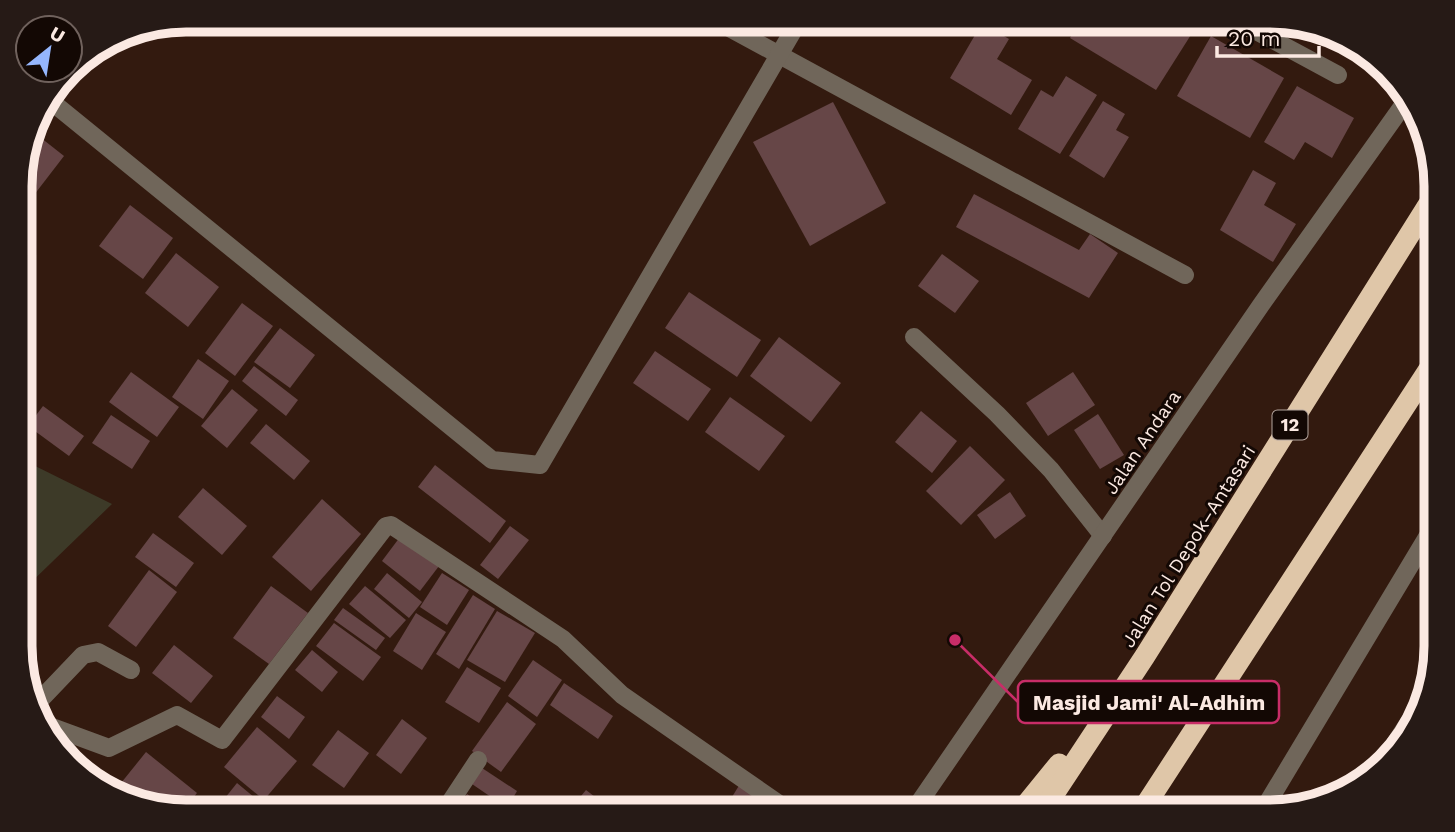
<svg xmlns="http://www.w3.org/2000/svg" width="1455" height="832" viewBox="0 0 1455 832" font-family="'Work Sans',sans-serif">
	<rect width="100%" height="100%" fill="#331a0f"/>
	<path fill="#3d3a28" d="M 21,459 L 112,504 L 21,592 Z"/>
	<g fill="#664647">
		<path d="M 1081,19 L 1201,19 L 1156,90 L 1070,38 Z"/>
		<path d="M 982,23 L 1009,39 L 997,59 L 1032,80 L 1011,115 L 950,78 Z"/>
		<path d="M 1211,36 L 1284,78 L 1250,138 L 1177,96 Z"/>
		<path d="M 1066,76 L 1097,95 L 1060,154 L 1018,129 L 1041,90 L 1053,97 Z"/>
		<path d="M 1297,86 L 1354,118 L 1332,158 L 1305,142 L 1294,160 L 1264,142 Z"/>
		<path d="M 1103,101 L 1125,114 L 1116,130 L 1129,137 L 1104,178 L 1069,156 Z"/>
		<path d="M 833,102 L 886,203 L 810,246 L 753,142 Z"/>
		<path d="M 31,130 L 64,156 L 24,208 L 21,205 L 21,164 Z"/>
		<path d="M 1253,170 L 1276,183 L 1264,205 L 1296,224 L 1273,262 L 1220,230 Z"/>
		<path d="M 974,194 L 1079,250 L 1090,234 L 1118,253 L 1089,298 L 956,227 Z"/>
		<path d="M 130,205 L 173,238 L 143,279 L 99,246 Z"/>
		<path d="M 176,253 L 219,287 L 188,327 L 145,293 Z"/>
		<path d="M 942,254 L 979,281 L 955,313 L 918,286 Z"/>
		<path d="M 689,292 L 761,340 L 737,377 L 665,328 Z"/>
		<path d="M 242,303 L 273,326 L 235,376 L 205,353 Z"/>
		<path d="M 280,328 L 315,355 L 290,388 L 254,362 Z"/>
		<path d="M 779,337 L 841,383 L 811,422 L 750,376 Z"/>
		<path d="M 655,351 L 711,389 L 688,421 L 633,383 Z"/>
		<path d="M 198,359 L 229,381 L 203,419 L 172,397 Z"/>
		<path d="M 254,366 L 298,400 L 286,416 L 242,381 Z"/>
		<path d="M 131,372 L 179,407 L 157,437 L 109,402 Z"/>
		<path d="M 1073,372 L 1095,405 L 1048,436 L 1026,403 Z"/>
		<path d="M 232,389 L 258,410 L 227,448 L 201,426 Z"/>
		<path d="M 730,397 L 785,436 L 759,471 L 705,432 Z"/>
		<path d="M 43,406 L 84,436 L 69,456 L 28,426 Z"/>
		<path d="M 921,411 L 957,441 L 932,473 L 895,442 Z"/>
		<path d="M 1098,414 L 1124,455 L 1100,469 L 1074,430 Z"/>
		<path d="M 111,415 L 150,441 L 132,469 L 92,443 Z"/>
		<path d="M 266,424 L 310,461 L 294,480 L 250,443 Z"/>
		<path d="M 970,446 L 1005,480 L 961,525 L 926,491 Z"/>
		<path d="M 435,465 L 506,521 L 490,543 L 418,487 Z"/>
		<path d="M 203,488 L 247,526 L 222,555 L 178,517 Z"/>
		<path d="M 1010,492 L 1026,516 L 995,539 L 977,515 Z"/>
		<path d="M 322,499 L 361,534 L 311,591 L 272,557 Z"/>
		<path d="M 510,526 L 529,540 L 498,579 L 480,565 Z"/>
		<path d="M 153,533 L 194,563 L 176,587 L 135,557 Z"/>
		<path d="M 400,537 L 439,566 L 420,591 L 382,561 Z"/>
		<path d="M 149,570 L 177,592 L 136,647 L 108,626 Z"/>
		<path d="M 387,573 L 422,602 L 409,618 L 374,589 Z"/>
		<path d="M 442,573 L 469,590 L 447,625 L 420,607 Z"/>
		<path d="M 271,586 L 308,613 L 269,664 L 233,638 Z"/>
		<path d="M 365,586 L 406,620 L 390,638 L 349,604 Z"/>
		<path d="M 473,595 L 495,609 L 459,669 L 436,654 Z"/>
		<path d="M 343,608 L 385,638 L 376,650 L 334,620 Z"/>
		<path d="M 497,611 L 535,633 L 505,682 L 467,660 Z"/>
		<path d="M 416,613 L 446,632 L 422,670 L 393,651 Z"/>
		<path d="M 334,623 L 381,657 L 363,681 L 316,646 Z"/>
		<path d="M 174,645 L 213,676 L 191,703 L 152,673 Z"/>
		<path d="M 312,650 L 338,672 L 322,692 L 295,670 Z"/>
		<path d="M 533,660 L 562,680 L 537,717 L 508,696 Z"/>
		<path d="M 467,667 L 501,688 L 479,723 L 445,702 Z"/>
		<path d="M 564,683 L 613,716 L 598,739 L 550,705 Z"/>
		<path d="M 277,696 L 305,717 L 289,739 L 261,717 Z"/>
		<path d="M 507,702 L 536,724 L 501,772 L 472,751 Z"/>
		<path d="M 402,719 L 427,738 L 401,774 L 376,755 Z"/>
		<path d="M 257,727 L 297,761 L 264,800 L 224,767 Z"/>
		<path d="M 338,730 L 369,753 L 344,788 L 312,765 Z"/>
		<path d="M 146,752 L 197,793 L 182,812 L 113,793 Z"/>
		<path d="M 482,768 L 517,791 L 507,808 L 472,784 Z"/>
		<path d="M 237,783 L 266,807 L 261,813 L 213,813 Z"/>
		<path d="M 740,784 L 763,799 L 754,813 L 722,813 Z"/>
		<path d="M 586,790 L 616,813 L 580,813 L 572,807 Z"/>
		<path d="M 467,794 L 494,813 L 455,813 Z"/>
	</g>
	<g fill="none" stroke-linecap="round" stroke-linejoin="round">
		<g stroke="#70665a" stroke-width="18">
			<path d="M 713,19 L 1185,275"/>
			<path d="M 1234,19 L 1338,75"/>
			<path d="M 47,98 L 492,460 L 540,465 L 800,19"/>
			<path d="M 914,337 L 997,414 L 1051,470 L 1103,536"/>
			<path d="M 32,699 L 41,699 L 83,655 L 98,652 L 131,670"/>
			<path d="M 41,723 L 109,748 L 177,715 L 222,740 L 386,526 L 391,525 L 563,639 L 622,695 L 792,813"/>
			<path d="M 1387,756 L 1422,702"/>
			<path d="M 1262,812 L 1435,524"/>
			<path d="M 443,813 L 478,760"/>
			<path d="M 912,813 L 1261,305 L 1409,97"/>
		</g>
		<g stroke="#dfc6a8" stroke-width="21">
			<path d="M 1020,812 L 1059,764"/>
			<path d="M 1042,812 L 1145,656 L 1435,194"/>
			<path d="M 1141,812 L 1435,360"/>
		</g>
	</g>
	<g text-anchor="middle" stroke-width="6" stroke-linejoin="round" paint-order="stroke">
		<rect fill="#130804" stroke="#b5a69f" stroke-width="2" x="1272.5" y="410.5" width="35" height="29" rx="5"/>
		<g font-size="18" font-weight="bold" fill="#fbe9e2">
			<text x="1290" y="431">12</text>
		</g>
		<g font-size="19" fill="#fbe9e2" stroke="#130804">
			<text transform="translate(1142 442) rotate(-56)" y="7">Jalan Andara</text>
			<text transform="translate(1188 546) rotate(-58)" y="7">Jalan Tol Depok–Antasari</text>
		</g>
	</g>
	<path d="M0 0H1455V832H0ZM186 32H1270A154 154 0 0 1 1424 186V646A154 154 0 0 1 1270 800H186A154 154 0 0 1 32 646V186A154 154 0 0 1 186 32Z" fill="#261a16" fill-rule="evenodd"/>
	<path fill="none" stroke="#fbe9e2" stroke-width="9" d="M186 32H1270A154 154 0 0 1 1424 186V646A154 154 0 0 1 1270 800H186A154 154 0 0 1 32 646V186A154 154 0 0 1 186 32Z"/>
	<path fill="none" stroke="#c82d68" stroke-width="2.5" d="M955 640L1018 702"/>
	<circle fill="#c82d68" stroke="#130804" stroke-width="2.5" cx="955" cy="640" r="7"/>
	<rect fill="#130804" stroke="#c82d68" stroke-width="2.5" x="1018" y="681" width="261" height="42" rx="7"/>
	<g font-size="21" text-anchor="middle" font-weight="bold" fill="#fbe9e2">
		<text x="1149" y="710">Masjid Jami' Al-Adhim</text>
	</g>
	<g transform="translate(49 49) rotate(30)"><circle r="33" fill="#130804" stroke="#70625d" stroke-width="2"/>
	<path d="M0-5L12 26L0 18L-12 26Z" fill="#95b6fd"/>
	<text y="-10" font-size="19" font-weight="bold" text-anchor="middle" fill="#fbe9e2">U</text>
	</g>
	<path d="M1217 46v10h102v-10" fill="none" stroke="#fbe9e2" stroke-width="3.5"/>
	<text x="1228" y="46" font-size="21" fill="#fbe9e2" stroke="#130804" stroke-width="5" paint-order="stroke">20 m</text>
</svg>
